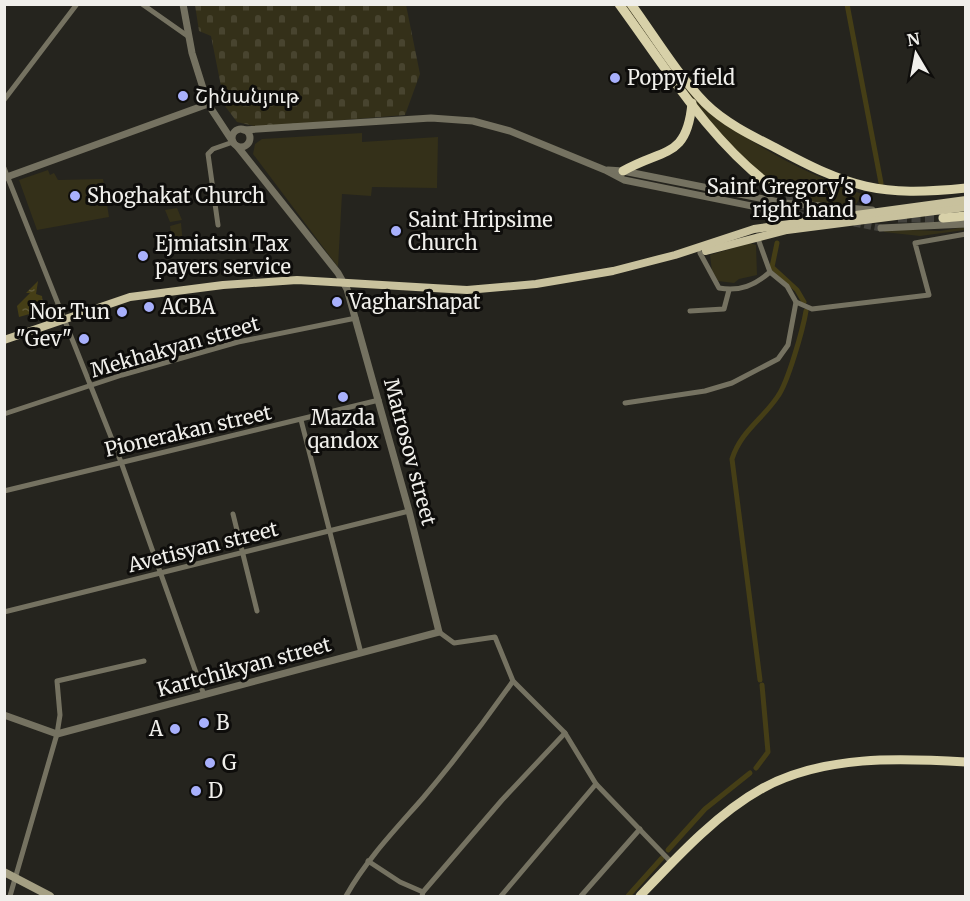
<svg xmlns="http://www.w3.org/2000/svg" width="970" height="901" viewBox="0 0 970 901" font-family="Merriweather,'Noto Sans Armenian',serif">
	<defs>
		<pattern id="cemetery-stones" width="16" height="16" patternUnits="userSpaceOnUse" patternTransform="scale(1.5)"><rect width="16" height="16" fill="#343019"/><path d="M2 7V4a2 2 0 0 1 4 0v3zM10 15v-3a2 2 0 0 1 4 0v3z" fill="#48442f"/></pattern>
		<pattern id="water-ripples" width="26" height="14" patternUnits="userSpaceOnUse" patternTransform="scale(1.5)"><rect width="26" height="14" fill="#453e16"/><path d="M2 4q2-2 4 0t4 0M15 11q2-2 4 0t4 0" fill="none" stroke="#605a38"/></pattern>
	</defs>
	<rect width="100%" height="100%" fill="#25241e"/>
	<g fill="#343019">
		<path d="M 622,5 L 627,5 C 648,33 668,67 693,93 C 737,140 802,172 862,194 L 854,208 C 834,207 814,206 795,197 C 729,167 666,63 622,5 Z"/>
		<path d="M 362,133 L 362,142 L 438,137 L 437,188 L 372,187 L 371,196 L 342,194 L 338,267 L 253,154 L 255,144 L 262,139 Z"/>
		<path d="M 48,170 L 50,175 L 54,173 L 58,180 L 103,179 L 109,217 L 37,230 L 19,180 Z"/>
		<path d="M 177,208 L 182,220 L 170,222 L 165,210 Z"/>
		<path d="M 181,223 L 183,245 L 174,246 L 174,233 L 171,233 L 170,226 Z"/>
		<path d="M 965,227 L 965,230 L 920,236 L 884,232 L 885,229 L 940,231 Z"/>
		<path d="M 750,243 L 756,245 L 757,275 L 739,279 L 734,283 L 718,281 L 712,271 L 710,255 Z"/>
	</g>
	<path fill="url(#cemetery-stones)" d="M 195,5 L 406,5 L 420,74 L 405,115 L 258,127 L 237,122 L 225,106 L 211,36 L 199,31 Z"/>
	<path fill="url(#water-ripples)" d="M 38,281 L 36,294 L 42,296 L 43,306 L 39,311 L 34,310 L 33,313 L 19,317 L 17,306 L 30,293 L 26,293 Z"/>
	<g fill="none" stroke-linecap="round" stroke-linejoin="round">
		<g stroke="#453e16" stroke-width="5">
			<path d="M 847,4 L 881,183"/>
			<path d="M 777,243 L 772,267 L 797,290 L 804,302"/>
			<path d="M 760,680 L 732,459 C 741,431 763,419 778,396 C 788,382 803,329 806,311"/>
			<path d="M 756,768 L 768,752 L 762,685"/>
			<path d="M 668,850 L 705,809 L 750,773"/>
			<path d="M 628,896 L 662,858"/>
		</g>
		<g stroke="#43423d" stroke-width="7" stroke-dasharray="7 3.5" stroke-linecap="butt">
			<path d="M 786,213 L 822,218"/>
			<path d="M 854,223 L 881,228"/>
		</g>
		<g stroke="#43423d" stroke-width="9" stroke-dasharray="9 4.5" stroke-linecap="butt">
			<path d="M 775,189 L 801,205 L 851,215"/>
			<path d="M 898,218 L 943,218"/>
		</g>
		<g stroke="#757261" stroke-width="5">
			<path d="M 142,4 L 189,37"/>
			<path d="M 4,100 L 77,4"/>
			<path d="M 4,168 L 121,462 L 204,695"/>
			<path d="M 218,225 L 208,154 L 213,149 L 233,142"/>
			<path d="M 757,236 L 770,272 L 787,286 L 796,302 L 812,309 L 929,295 L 915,243 L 966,234"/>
			<path d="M 700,253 L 719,288 C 740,292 755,285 770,272"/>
			<path d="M 690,311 L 724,309 L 729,290"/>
			<path d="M 625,403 L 705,391 L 732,383 L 778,359 L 788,345 L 796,302"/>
			<path d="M 4,414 L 122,375 L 238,342 L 356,318"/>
			<path d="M 301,420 L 361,653"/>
			<path d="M 4,491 L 379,400"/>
			<path d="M 233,514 L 257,611"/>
			<path d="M 4,612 L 409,511"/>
			<path d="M 439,632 L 454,643 L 495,637 L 513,681 L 565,733 L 596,784 L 672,863"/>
			<path d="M 368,861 L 400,882 L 423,892"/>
			<path d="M 10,896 L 57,734 L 60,715 L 57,681 L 144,661"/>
			<path d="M 346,896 C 366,860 395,830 423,798 C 455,760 485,721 513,681"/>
			<path d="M 422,896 L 423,892 L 502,800 L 565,733"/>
			<path d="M 501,896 L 596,784"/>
			<path d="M 581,896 L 640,829"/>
		</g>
		<g stroke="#757261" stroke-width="7">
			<path d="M 183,4 L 192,53 L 208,104 L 233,142"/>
			<circle cx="241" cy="138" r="9"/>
			<path d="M 244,130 L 431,118 L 473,121 L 510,131 L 605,170 L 624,180 L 786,213"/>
			<path d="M 608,170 L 623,171 L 784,203 L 872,210"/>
			<path d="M 4,178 L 208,104"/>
			<path d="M 881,228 L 966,224"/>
			<path d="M 4,715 L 57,734 L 439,632 L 409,511 L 347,289 L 338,273 L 237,146"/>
		</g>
		<path stroke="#a49f83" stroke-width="8" d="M 4,872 L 50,896"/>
		<g stroke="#c8c19d" stroke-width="8">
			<path d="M 706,251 L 787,230 L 966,207"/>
			<path d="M 4,340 L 130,297 L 223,285 L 297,280 L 467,290 L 536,284 L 613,271 L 675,255 L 754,229 L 966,200"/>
		</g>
		<g stroke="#d8d1a9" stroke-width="9">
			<path d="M 619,4 C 666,68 710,142 775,189"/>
			<path d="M 631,4 C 655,37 677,74 705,103 C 724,122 750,135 774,147 C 850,188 879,197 966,188"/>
			<path d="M 623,171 C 663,148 687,159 692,103"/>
			<path d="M 943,218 L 966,216"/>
			<path d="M 640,896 C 676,858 716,814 763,788 C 824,755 899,758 966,762"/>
		</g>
	</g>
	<g fill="#a8b0fc" stroke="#0e0d0b" stroke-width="2">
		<circle cx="615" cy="78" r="6"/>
		<circle cx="183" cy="96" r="6"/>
		<circle cx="75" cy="196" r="6"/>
		<circle cx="866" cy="199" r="6"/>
		<circle cx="396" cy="231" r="6"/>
		<circle cx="143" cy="256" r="6"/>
		<circle cx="337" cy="302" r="6"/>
		<circle cx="149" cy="307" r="6"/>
		<circle cx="122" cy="312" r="6"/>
		<circle cx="84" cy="339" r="6"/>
		<circle cx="343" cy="397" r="6"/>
		<circle cx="204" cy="723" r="6"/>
		<circle cx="175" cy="729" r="6"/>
		<circle cx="210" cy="763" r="6"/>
		<circle cx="196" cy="791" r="6"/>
	</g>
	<g text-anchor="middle" stroke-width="6" stroke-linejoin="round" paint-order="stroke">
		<g font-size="20" fill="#f0efeb" stroke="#0e0d0b" text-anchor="start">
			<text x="627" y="85">Poppy field</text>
			<text x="195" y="103">Շինանյութ</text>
			<text x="854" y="194" text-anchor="end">Saint Gregory's<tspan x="854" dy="23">right hand</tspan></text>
			<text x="87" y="203">Shoghakat Church</text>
			<text x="408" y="227">Saint Hripsime<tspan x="408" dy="23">Church</tspan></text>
			<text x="155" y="251">Ejmiatsin Tax<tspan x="155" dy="23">payers service</tspan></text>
			<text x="349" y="309">Vagharshapat</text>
			<text x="161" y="314">ACBA</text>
			<text x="110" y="319" text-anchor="end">Nor Tun</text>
			<text x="72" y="346" text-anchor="end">"Gev"</text>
			<text x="343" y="425" text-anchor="middle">Mazda<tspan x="343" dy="23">qandox</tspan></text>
			<text x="216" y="730">B</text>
			<text x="163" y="736" text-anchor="end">A</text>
			<text x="222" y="770">G</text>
			<text x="208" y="798">D</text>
		</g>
		<g font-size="20" fill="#f0efeb" stroke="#0e0d0b">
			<text transform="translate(175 347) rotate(-16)" y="7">Mekhakyan street</text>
			<text transform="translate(188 431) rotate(-13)" y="7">Pionerakan street</text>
			<text transform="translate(410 452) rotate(75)" y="7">Matrosov street</text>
			<text transform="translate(203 547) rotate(-14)" y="7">Avetisyan street</text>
			<text transform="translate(244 667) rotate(-15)" y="7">Kartchikyan street</text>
		</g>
	</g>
	<rect width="970" height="901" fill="none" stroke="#f0efeb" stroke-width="12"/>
	<g transform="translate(916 54) rotate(350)" stroke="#0e0d0b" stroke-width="4.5" paint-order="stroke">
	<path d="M0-4.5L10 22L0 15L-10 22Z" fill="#f0efeb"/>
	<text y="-9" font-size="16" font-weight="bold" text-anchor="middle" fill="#f0efeb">N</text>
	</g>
</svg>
